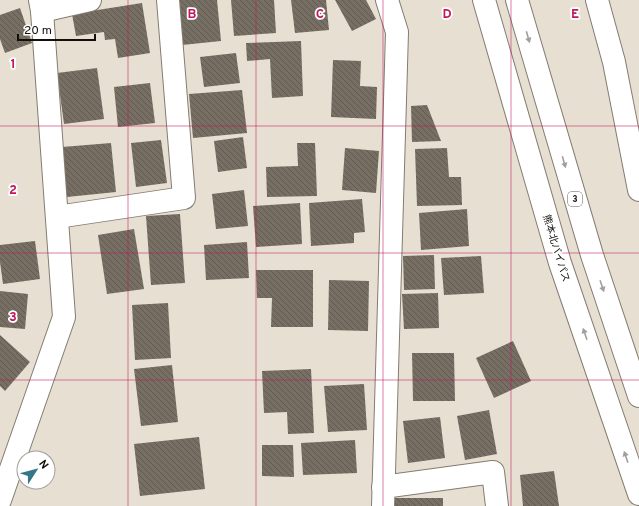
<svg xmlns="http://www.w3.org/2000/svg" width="639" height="506" viewBox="0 0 639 506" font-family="Overpass,'Noto Sans JP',sans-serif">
	<defs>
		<pattern id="building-back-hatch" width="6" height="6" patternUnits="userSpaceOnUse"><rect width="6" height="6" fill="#776f64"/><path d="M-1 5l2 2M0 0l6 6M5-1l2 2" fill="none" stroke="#605a51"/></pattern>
	</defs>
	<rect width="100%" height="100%" fill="#e7dfd2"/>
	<g fill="url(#building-back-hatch)">
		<path d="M 177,0 L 217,0 L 221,41 L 182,45 Z"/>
		<path d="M 231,0 L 274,0 L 276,33 L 234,36 Z"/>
		<path d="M 291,0 L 326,0 L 329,30 L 295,33 Z"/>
		<path d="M 335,0 L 366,0 L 376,19 L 352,31 Z"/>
		<path d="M 142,3 L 150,53 L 118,58 L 115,39 L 105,40 L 104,32 L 76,36 L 72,14 Z"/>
		<path d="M 20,8 L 32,43 L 5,53 L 0,39 L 0,15 Z"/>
		<path d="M 301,41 L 303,96 L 272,98 L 270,59 L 247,61 L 246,43 Z"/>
		<path d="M 236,53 L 240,83 L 204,87 L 200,57 Z"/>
		<path d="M 333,60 L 361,61 L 360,86 L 377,87 L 376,119 L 331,117 Z"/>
		<path d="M 97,68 L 104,119 L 64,124 L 57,73 Z"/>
		<path d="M 150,83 L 155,123 L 118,127 L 114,87 Z"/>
		<path d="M 242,90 L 247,133 L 193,138 L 189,94 Z"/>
		<path d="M 427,105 L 441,141 L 412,142 L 411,106 Z"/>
		<path d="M 243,137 L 247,168 L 218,172 L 214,141 Z"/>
		<path d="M 161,140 L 167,183 L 136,187 L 131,143 Z"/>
		<path d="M 111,143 L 116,192 L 67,197 L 62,147 Z"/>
		<path d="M 297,143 L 315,143 L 317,196 L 267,197 L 266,167 L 298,166 Z"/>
		<path d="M 345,148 L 379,151 L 376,193 L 342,190 Z"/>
		<path d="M 447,148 L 449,177 L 461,177 L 462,205 L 417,206 L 415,149 Z"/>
		<path d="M 244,190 L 248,226 L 216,229 L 212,194 Z"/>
		<path d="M 362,199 L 365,232 L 354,233 L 354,243 L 311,246 L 309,203 Z"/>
		<path d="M 300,203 L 302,244 L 256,247 L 253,206 Z"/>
		<path d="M 467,209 L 469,246 L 421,250 L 419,213 Z"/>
		<path d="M 180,214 L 185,283 L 151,285 L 146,216 Z"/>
		<path d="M 134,229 L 144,289 L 107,294 L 98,235 Z"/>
		<path d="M 35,241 L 40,279 L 3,284 L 0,262 L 0,245 Z"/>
		<path d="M 247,242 L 249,278 L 206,280 L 204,245 Z"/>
		<path d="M 434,255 L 435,289 L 404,290 L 403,256 Z"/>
		<path d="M 481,256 L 484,293 L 444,295 L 441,258 Z"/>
		<path d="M 256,270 L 313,270 L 313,327 L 271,327 L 272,298 L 257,298 Z"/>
		<path d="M 329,280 L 369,281 L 368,331 L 328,330 Z"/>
		<path d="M 0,291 L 28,294 L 25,329 L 0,327 Z"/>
		<path d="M 438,293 L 439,328 L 404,329 L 402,294 Z"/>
		<path d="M 168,303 L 171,358 L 135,360 L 132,305 Z"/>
		<path d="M 0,335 L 30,362 L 5,391 L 0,386 Z"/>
		<path d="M 513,341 L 531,381 L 494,398 L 476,358 Z"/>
		<path d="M 412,353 L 454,353 L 455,401 L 413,401 Z"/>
		<path d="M 172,365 L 178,422 L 141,426 L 134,369 Z"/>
		<path d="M 311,369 L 314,433 L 288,434 L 287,412 L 264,413 L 262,371 Z"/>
		<path d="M 364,384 L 367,430 L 328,432 L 324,386 Z"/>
		<path d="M 489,410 L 497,454 L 465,460 L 457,416 Z"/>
		<path d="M 440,417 L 445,458 L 408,463 L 403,421 Z"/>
		<path d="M 199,437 L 205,489 L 140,496 L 134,444 Z"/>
		<path d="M 355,440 L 357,473 L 303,475 L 301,443 Z"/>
		<path d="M 262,445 L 293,445 L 294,477 L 262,476 Z"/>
		<path d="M 554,471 L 559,506 L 523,506 L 520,475 Z"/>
		<rect x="394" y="498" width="49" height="8"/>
	</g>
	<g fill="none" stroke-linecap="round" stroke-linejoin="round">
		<g stroke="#847c71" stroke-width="24">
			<g id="street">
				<path d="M 40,0 L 42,11 L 90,0"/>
				<path d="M 597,0 L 614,62 L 639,190"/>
				<path d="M 57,217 L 184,198 L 168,0"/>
				<path d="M 383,487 L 493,472 L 497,506"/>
				<path d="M 0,500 L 64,317 L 42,11"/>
				<path d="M 383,506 L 397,32 L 387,0"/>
			</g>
		</g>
		<g stroke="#847c71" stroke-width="24">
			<g id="highway">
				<path d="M 484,0 L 560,263 L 639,494"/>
				<path d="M 517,0 L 592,255 L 639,396"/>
			</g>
		</g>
		<use href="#street" stroke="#fff" stroke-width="22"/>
		<use href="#highway" stroke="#fff" stroke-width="22"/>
	</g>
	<defs><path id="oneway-solid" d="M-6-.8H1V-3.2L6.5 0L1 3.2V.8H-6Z"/></defs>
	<g fill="#a09f9d">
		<use href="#oneway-solid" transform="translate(528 37) rotate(74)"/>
		<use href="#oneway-solid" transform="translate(564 162) rotate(74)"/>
		<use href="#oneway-solid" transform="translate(602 286) rotate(71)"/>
		<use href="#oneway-solid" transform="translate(585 334) rotate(-109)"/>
		<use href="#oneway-solid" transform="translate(626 457) rotate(-109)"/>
	</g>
	<path fill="none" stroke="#c2185b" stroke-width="1" stroke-opacity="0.55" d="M 128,0 L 128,506M 256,0 L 256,506M 383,0 L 383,506M 511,0 L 511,506M 0,126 L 639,126M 0,253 L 639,253M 0,380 L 639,380"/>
	<g text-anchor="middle" stroke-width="3.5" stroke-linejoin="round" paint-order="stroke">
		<rect fill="#fff" stroke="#595754" stroke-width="1" x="568" y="192" width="14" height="14" rx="3"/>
		<g font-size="9" font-weight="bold" fill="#120f0b">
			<text x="575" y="202">3</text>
		</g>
		<g font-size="10" fill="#120f0b" stroke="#fff">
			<text transform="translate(557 248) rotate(73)" y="4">熊本北バイパス</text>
		</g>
	</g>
	<g font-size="13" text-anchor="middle" font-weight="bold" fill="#c2185b" stroke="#fff" stroke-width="3.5" stroke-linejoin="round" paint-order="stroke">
		<text x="192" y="18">B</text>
		<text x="320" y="18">C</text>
		<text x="447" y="18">D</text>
		<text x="575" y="18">E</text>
		<text x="13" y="68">1</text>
		<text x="13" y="194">2</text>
		<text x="13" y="321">3</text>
	</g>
	<g transform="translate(36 470) rotate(54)"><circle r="19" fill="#ffffff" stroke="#a09f9d"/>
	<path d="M0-3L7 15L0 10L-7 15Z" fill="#357689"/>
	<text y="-6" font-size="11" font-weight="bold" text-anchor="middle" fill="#120f0b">N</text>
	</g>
	<path d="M18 34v6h77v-6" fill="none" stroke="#120f0b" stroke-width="2"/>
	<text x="24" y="34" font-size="12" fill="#120f0b" stroke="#ffffff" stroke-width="3" paint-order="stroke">20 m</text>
</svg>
